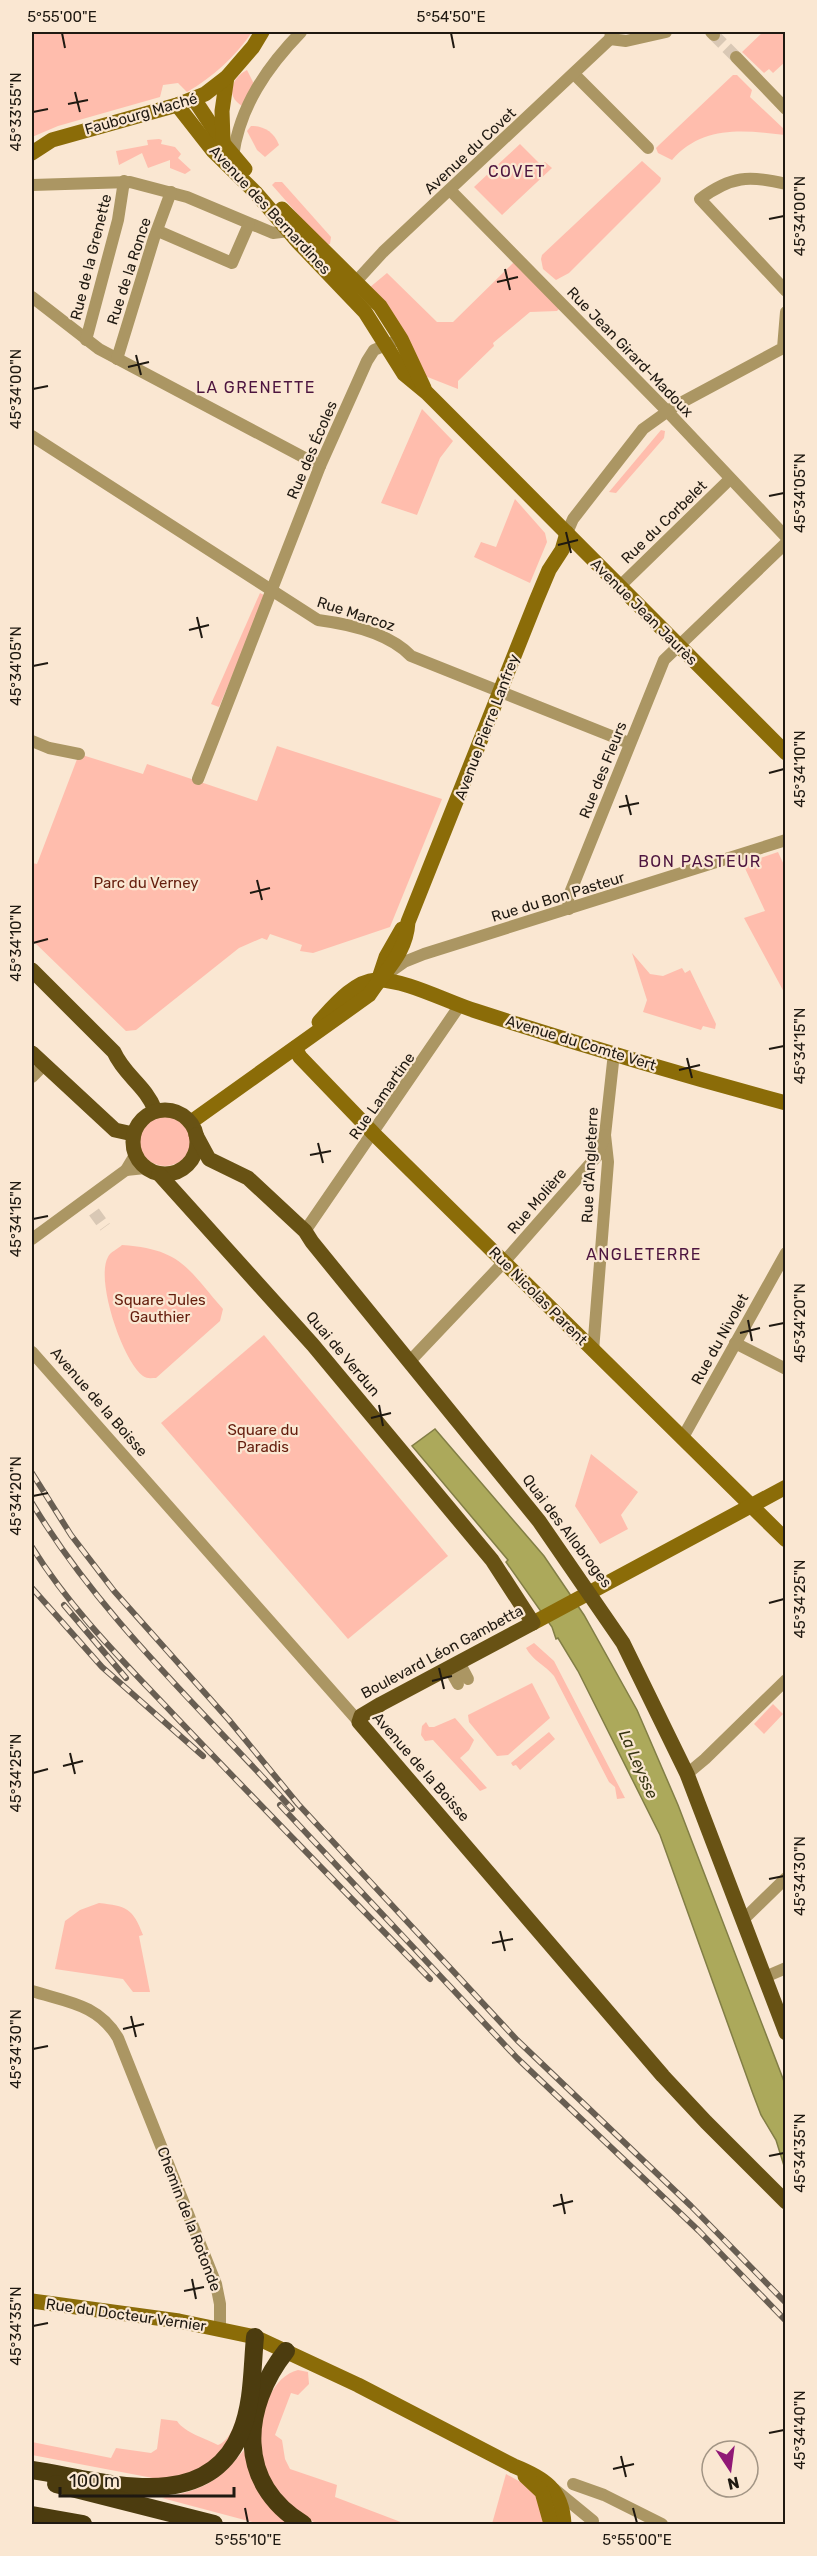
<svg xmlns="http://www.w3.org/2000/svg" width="817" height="2556" viewBox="0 0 817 2556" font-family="Rubik,sans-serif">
	<rect width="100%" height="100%" fill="#fae7d2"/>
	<g fill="#ffbdad">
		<path d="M 32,32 L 252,32 C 235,57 213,77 187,92 L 178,83 L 163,85 L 160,97 L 58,126 L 32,137 Z"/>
		<path d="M 763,32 L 785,32 L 785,62 L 773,73 L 769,69 L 764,73 L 742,52 Z"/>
		<path d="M 247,70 L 255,86 L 242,106 C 224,95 233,77 247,70 Z"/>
		<path d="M 733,75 L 737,75 L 752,90 L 750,97 L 785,130 L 785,135 C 744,130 702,125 672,160 L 658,153 L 656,148 L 659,145 Z"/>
		<path d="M 251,126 C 264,126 274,132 279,145 L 265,157 L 257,150 L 247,131 Z"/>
		<path d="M 159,139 L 162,140 L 161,144 L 175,147 L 181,154 L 178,158 L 191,170 L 185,174 L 170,168 L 170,160 L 148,168 L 142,153 L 119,165 L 116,151 L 148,145 L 147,140 Z"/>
		<path d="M 520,144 L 541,165 L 545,162 L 552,168 L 502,215 L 474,187 Z"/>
		<path d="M 642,161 L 661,178 L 660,182 L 569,273 L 556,280 L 543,269 L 541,259 L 542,255 Z"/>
		<path d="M 275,182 L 282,182 L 331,237 L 330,244 L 325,245 L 272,185 Z"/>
		<path d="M 515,261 L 559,309 L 557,311 L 530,312 L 493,343 L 494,346 L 458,381 L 458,389 L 425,376 L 369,288 L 387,273 L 437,322 L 453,322 Z"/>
		<path d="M 422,409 L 453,441 L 440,458 L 417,515 L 381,503 Z"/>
		<path d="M 661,430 L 665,431 L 664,438 L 616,493 L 609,492 Z"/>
		<path d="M 515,499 L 545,533 L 547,542 L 530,583 L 474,557 L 481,542 L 496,547 Z"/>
		<path d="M 260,593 L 266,596 L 219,707 L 211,704 Z"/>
		<path d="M 277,746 L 442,799 L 390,927 L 313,953 L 300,951 L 302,945 L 270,934 L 267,940 L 262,938 L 239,948 L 136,1030 L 126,1031 L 32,940 L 32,863 L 37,864 L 79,754 L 143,774 L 147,764 L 257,801 Z"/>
		<path d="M 778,852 L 785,867 L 785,994 L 744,918 L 765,911 L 743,864 Z"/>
		<path d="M 632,953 L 650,974 L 663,976 L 682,968 L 685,973 L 690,970 L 716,1024 L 715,1029 L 703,1026 L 701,1030 L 643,1012 L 647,1000 Z"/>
		<circle cx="165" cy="1140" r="26"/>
		<path d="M 122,1245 C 181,1249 187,1268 223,1309 L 220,1321 L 156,1378 C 151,1378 147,1379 143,1376 C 123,1362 95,1280 108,1257 C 110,1252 118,1249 122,1245 Z"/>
		<path d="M 264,1335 L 448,1556 L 348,1639 L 161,1423 Z"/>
		<path d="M 591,1454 L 638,1492 L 621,1515 L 628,1529 L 600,1544 L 575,1506 Z"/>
		<path d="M 534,1643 L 554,1661 L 625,1798 L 617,1799 L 615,1787 L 609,1782 L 554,1676 C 545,1665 533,1661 526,1648 Z"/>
		<path d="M 532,1683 L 550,1718 L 508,1755 L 497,1756 L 469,1722 L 468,1715 Z"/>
		<path d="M 773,1704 L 783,1714 L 764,1734 L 754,1724 Z"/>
		<path d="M 455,1718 L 474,1740 L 469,1750 L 460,1758 L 487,1788 L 480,1791 L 433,1740 L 425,1741 L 421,1735 L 422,1726 L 426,1722 L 429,1727 L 434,1727 Z"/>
		<path d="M 549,1732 L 555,1739 L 520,1770 L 516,1765 L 513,1766 L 511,1763 Z"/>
		<path d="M 99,1903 C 126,1906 133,1908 143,1935 L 139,1936 L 150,1992 L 133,1992 L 123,1979 L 55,1969 L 65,1921 L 80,1910 Z"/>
		<path d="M 298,2370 L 308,2372 L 309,2384 L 298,2395 L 291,2393 L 275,2435 L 282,2440 L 285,2459 L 290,2469 L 337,2485 L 335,2497 L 406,2524 C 388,2524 327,2529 314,2522 C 289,2509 270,2487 262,2460 C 253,2432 267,2377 298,2370 Z"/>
		<path d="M 242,2396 L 230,2445 L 197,2473 L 158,2479 L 32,2455 L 32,2442 L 111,2458 L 116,2448 L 151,2453 L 157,2449 L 161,2419 L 177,2421 C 185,2433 205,2438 218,2445 C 234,2439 238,2412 242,2396 Z"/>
		<path d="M 244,2450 C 253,2487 261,2504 293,2524 L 260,2524 L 162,2498 C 204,2489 216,2484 244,2450 Z"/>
		<path d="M 506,2474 L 533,2489 L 547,2524 L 492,2524 Z"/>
	</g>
	<path fill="#aca95b" stroke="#827e45" stroke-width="1.5" d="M 435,1429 L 544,1556 L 584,1615 L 637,1710 L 678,1805 L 785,2084 L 785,2169 L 776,2140 L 761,2115 L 753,2094 L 660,1835 L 578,1671 L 558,1638 L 556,1639 L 552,1627 L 506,1562 L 508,1560 L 412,1446 Z"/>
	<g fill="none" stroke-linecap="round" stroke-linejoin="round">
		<g stroke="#d9c8b5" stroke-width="12" stroke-dasharray="12 6" stroke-linecap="butt">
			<path d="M 714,35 L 736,57"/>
			<path d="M 94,1212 L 105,1227"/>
		</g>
		<g stroke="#ab9663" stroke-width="12">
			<path d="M 711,32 L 714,35"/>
			<path d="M 610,39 L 626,41 L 666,32"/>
			<path d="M 736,57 L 786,109"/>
			<path d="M 574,74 L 648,148"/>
			<path d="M 233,156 C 240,106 267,67 301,32"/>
			<path d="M 786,184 C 749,175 731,176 700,199 L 786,291"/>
			<path d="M 32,185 L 130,182 L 187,197 L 273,233 L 289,231"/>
			<path d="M 450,190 L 667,411 L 786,537"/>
			<path d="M 158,231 L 232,263 L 249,224"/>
			<path d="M 350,288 L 383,252 L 610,39 L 611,32"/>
			<path d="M 32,297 L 99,349 L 320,466"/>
			<path d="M 86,340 L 118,220 L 124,181"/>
			<path d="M 117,359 L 154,238 L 171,192"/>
			<path d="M 32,436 L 318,620 C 349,624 389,633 411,656 L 629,743"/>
			<path d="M 567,533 L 573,519 L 643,429 L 675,406 L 783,348 L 786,312"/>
			<path d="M 619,587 L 730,479"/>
			<path d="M 32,741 L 49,748 L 79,754"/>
			<path d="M 198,779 L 320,466 L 367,361 L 374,350 L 393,342"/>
			<path d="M 569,909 L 568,898 L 664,660 L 786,543"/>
			<path d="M 387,974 L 404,962 L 424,954 L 786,840"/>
			<path d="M 32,1077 L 44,1065"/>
			<path d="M 126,1170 L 145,1168"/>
			<path d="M 305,1231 L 460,1005"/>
			<path d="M 32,1239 L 126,1170 L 135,1155"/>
			<path d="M 735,1343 L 786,1369"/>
			<path d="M 593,1351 L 608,1162 L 605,1135 L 614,1053"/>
			<path d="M 32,1352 L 359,1722"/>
			<path d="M 410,1361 L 504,1262 L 597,1156 L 605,1135"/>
			<path d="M 682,1439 L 786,1253"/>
			<path d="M 459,1662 L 468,1679"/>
			<path d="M 449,1668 L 458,1684"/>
			<path d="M 687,1774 L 705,1759 L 786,1680"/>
			<path d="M 741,1917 L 747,1916 L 786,1878"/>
			<path d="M 765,1977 L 786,1968"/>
			<path d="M 32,1991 C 67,2002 98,2004 118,2038 L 216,2284 L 220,2304 L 220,2329"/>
			<path d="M 573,2484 L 604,2495 L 662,2524"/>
			<path d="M 554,2489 L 593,2521"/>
		</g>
		<g stroke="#8b6c08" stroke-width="15">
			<path d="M 194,99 L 223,143 L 245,169"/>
			<path d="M 177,105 L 213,151 L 255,192 L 298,242 L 365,312 L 404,374 L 427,393 L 786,753"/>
			<path d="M 223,140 L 222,111 L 227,77"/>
			<path d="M 32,153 L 52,140 L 177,105 L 205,94 L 227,77 L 253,47 L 262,32"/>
			<path d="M 282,209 L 380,306 L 401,339 L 424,388"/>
			<path d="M 380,975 L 386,957 L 402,929"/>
			<path d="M 319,1022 C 333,1007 354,981 376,980 C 405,979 447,1002 476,1011 C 578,1044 682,1075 786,1103"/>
			<path d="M 295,1048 L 300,1057 L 374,1134 L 786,1540"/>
			<path d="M 191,1122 L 369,995 C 385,970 406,954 408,922 L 536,601 L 549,570 L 562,550 L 567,533"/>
			<path d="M 533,1623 L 786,1487"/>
			<path d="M 32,2301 L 179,2321 L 255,2337 L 358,2385 L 514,2466 C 544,2478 562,2489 564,2524"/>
			<path d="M 525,2476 L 542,2492 L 551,2524"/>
		</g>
		<g stroke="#685214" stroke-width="15">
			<path d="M 32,970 L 114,1052 C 124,1075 146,1086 155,1110"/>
			<path d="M 32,1053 L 115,1130 L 133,1134"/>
			<circle cx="165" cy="1142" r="32"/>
			<path d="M 196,1135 L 209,1159 L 248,1178 L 305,1231 L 312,1242 L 539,1521 L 623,1643 L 687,1774 L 786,2033"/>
			<path d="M 159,1174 L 313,1345 L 492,1560 L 533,1623 L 381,1704 L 361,1716 L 359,1722 L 663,2076 L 706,2122 L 786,2202"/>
		</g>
		<g stroke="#4c3c0f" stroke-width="18">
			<path d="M 286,2351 C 241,2408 236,2483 303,2524"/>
			<path d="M 32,2470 C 100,2480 207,2518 241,2432 C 253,2403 252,2368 255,2337"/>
			<path d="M 56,2484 L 214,2524"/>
			<path d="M 32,2515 L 83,2524"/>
		</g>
		<g stroke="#685e52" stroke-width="6">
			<g id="rail">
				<path d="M 32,1473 L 71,1535 L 114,1591 L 229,1720 L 298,1804 L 517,2040 L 691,2206 L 786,2303"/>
				<path d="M 32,1503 C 101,1618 203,1710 292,1809"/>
				<path d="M 32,1547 C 71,1610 125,1663 176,1717 C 260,1805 345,1892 430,1979"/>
				<path d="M 32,1588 L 102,1667 L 203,1756"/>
				<path d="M 64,1605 L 126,1678"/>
				<path d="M 280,1805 L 517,2058 L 699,2231 L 786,2321"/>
			</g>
		</g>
		<use href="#rail" stroke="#fae7d2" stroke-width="4" stroke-dasharray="11" stroke-linecap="butt"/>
	</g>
	<path fill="none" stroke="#1f1911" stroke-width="2" d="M 62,33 L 65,48M 451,33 L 454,48M 75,92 L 80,112M 68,104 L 88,100M 33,112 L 48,109M 769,219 L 784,216M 505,269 L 510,290M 497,282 L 518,277M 136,355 L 141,375M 128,367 L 149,362M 33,389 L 48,386M 769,496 L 784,493M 566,532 L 571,553M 558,545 L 578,540M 197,617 L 202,638M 189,630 L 209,625M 33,666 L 48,663M 769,773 L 784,769M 626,795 L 631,815M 619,807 L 639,803M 257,880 L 262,900M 250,893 L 270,888M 33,943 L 48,939M 769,1049 L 784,1046M 687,1058 L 692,1078M 679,1070 L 700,1065M 318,1143 L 323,1163M 310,1155 L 331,1151M 33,1219 L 48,1216M 748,1320 L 752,1341M 769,1326 L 784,1323M 740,1333 L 760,1328M 379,1405 L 383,1426M 371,1418 L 391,1413M 33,1496 L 48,1493M 769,1603 L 784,1599M 439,1668 L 444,1689M 432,1681 L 452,1676M 70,1753 L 75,1774M 63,1766 L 83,1761M 33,1773 L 48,1769M 769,1879 L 784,1876M 500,1931 L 505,1951M 492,1943 L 513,1939M 131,2016 L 136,2037M 123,2029 L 144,2024M 33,2049 L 48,2046M 769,2156 L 784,2153M 561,2194 L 565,2214M 553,2206 L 573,2201M 192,2279 L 196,2299M 184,2291 L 204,2287M 33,2326 L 48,2323M 769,2433 L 784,2430M 621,2456 L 626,2477M 613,2469 L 634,2464M 245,2508 L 248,2523M 633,2508 L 637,2523"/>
	<g text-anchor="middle" stroke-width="4.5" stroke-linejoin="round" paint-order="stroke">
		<g font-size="15" fill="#1f1911" stroke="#fae7d2">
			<text transform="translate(141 114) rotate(-16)" y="5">Faubourg Maché</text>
			<text transform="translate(470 151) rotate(-43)" y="5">Avenue du Covet</text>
			<text transform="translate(270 210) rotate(47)" y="5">Avenue des Bernardines</text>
			<text transform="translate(91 257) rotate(-76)" y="5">Rue de la Grenette</text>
			<text transform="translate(129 271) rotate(-72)" y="5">Rue de la Ronce</text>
			<text transform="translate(630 352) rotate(46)" y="5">Rue Jean Girard-Madoux</text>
			<text transform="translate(312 450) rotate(-67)" y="5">Rue des Écoles</text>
			<text transform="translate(664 522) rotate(-44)" y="5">Rue du Corbelet</text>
			<text transform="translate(644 612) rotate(45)" y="5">Avenue Jean Jaurès</text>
			<text transform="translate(356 614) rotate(18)" y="5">Rue Marcoz</text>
			<text transform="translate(487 727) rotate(-69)" y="5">Avenue Pierre Lanfrey</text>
			<text transform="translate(603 770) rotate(-68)" y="5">Rue des Fleurs</text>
			<text transform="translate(558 897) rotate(-17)" y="5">Rue du Bon Pasteur</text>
			<text transform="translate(581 1043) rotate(17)" y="5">Avenue du Comte Vert</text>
			<text transform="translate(382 1096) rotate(-55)" y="5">Rue Lamartine</text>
			<text transform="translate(590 1165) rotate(-87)" y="5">Rue d'Angleterre</text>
			<text transform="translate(537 1201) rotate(-49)" y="5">Rue Molière</text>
			<text transform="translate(538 1296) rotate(45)" y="5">Rue Nicolas Parent</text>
			<text transform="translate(720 1339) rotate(-61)" y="5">Rue du Nivolet</text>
			<text transform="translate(343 1354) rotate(50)" y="5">Quai de Verdun</text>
			<text transform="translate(99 1402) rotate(49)" y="5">Avenue de la Boisse</text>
			<text transform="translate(567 1531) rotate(53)" y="5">Quai des Allobroges</text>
			<text transform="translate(442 1652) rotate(-28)" y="5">Boulevard Léon Gambetta</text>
			<text transform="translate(421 1767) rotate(49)" y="5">Avenue de la Boisse</text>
			<text transform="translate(189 2219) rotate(69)" y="5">Chemin de la Rotonde</text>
			<text transform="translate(126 2315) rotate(8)" y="5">Rue du Docteur Vernier</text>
		</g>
		<g font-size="15" fill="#651e0e" stroke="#fae7d2">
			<text x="146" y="888">Parc du Verney</text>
			<text x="160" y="1305">Square Jules<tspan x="160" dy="17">Gauthier</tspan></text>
			<text x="263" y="1435">Square du<tspan x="263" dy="17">Paradis</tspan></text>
		</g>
		<g font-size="16" letter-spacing="1.5" fill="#4d153f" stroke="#fae7d2">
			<text x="517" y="177">COVET</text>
			<text x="256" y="393">LA GRENETTE</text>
			<text x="700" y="867">BON PASTEUR</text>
			<text x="644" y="1260">ANGLETERRE</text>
		</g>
		<g font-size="16" font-style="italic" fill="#363411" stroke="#fae7d2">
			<text transform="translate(639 1764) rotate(66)" y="6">La Leysse</text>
		</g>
	</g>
	<rect width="817" height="2556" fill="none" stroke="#fae7d2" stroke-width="66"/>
	<g transform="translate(730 2469) rotate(167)"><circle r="28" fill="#fae7d2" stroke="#a29585" stroke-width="1.5"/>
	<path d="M0-4.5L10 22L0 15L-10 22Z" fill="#901876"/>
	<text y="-9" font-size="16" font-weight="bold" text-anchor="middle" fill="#1f1911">N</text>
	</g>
	<path d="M60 2487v9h174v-9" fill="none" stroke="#1f1911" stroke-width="3"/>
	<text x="69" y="2487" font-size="18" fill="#1f1911" stroke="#fae7d2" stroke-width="4.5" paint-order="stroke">100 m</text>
	<rect x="33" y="33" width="751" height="2490" fill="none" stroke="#1f1911" stroke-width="2"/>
	<g font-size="15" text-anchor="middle" fill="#1f1911">
		<text x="62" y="22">5°55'00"E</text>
		<text x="451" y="22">5°54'50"E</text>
		<text transform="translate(16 112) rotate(-90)" y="5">45°33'55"N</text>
		<text transform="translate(800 216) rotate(-90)" y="5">45°34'00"N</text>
		<text transform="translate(16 389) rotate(-90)" y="5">45°34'00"N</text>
		<text transform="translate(800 493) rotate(-90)" y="5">45°34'05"N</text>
		<text transform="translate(16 666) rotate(-90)" y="5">45°34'05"N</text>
		<text transform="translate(800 769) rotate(-90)" y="5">45°34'10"N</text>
		<text transform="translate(16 943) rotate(-90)" y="5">45°34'10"N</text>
		<text transform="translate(800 1046) rotate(-90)" y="5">45°34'15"N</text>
		<text transform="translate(16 1219) rotate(-90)" y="5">45°34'15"N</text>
		<text transform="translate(800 1323) rotate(-90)" y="5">45°34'20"N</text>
		<text transform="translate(16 1496) rotate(-90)" y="5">45°34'20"N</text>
		<text transform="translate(800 1599) rotate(-90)" y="5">45°34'25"N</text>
		<text transform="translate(16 1773) rotate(-90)" y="5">45°34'25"N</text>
		<text transform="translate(800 1876) rotate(-90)" y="5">45°34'30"N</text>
		<text transform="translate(16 2049) rotate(-90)" y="5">45°34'30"N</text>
		<text transform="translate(800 2153) rotate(-90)" y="5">45°34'35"N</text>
		<text transform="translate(16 2326) rotate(-90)" y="5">45°34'35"N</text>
		<text transform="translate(800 2430) rotate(-90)" y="5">45°34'40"N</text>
		<text x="248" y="2545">5°55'10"E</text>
		<text x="637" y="2545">5°55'00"E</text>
	</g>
</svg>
